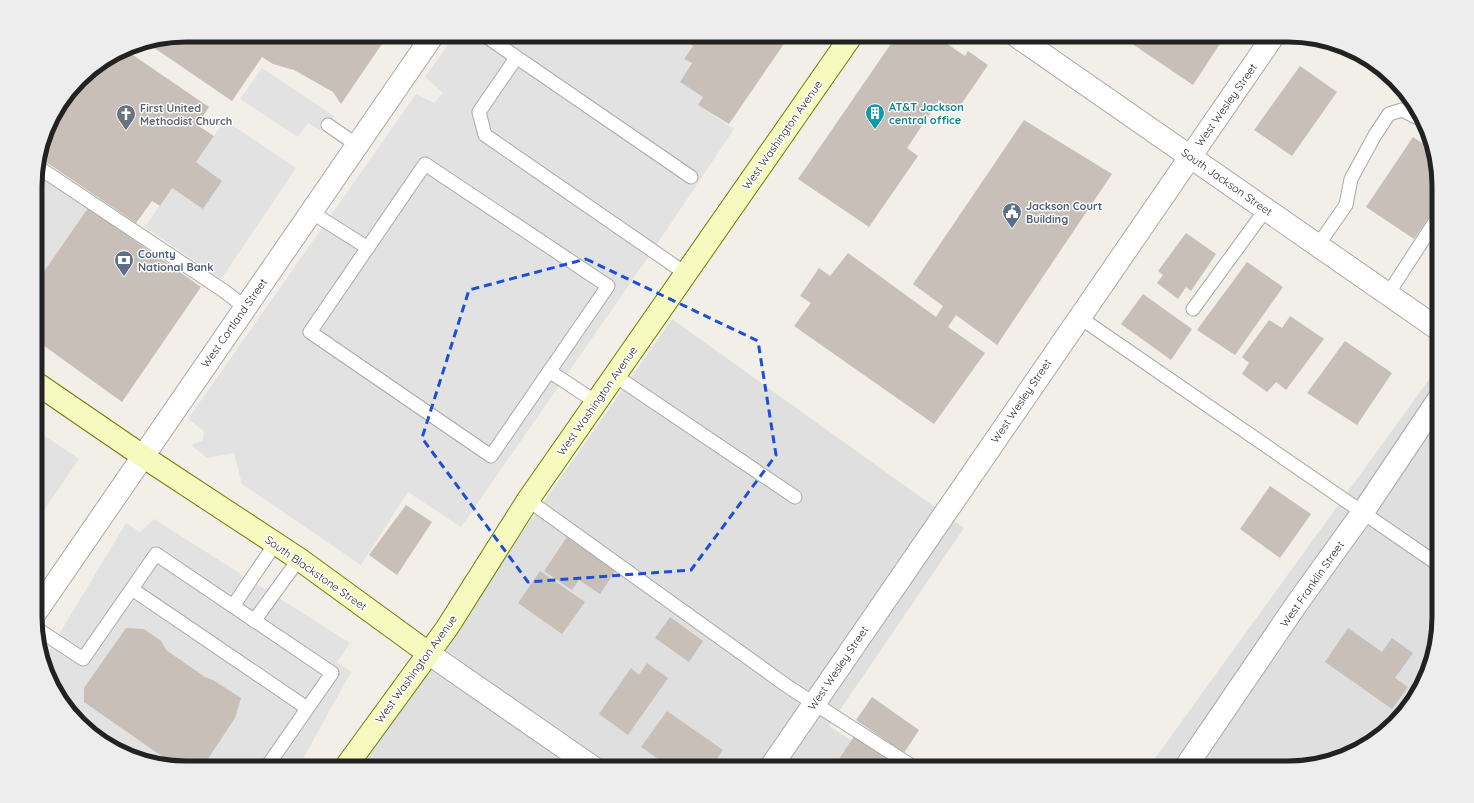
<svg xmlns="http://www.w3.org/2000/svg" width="1474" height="803" viewBox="0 0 1474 803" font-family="Quicksand,sans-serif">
	<rect width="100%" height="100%" fill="#f2efe9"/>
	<g fill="#e0dfdf">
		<path d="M 672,319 L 964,528 L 829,726 L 893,768 L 357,768 Z"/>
		<path d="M 1438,367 L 1439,617 L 1423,684 L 1401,717 L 1372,743 L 1336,760 L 1298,768 L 1148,768 Z"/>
	</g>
	<g fill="#e2e2e2">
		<path d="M 455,35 L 692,35 L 687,42 L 693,46 L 684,59 L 692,63 L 680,82 L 703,97 L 698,105 L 734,129 L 649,256 L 461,527 L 408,492 L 361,565 L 242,484 L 234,453 L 207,458 L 191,445 L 203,440 L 204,431 L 188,419 L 416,94 L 434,103 L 443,93 L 425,77 Z"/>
		<path d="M 262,68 L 334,116 L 323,132 L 308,123 L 298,137 L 240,99 Z"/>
		<path d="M 225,120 L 296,168 L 221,279 L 145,227 L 172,188 L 203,209 L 222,181 L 196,162 Z"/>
		<path d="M 36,173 L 88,208 L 36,283 L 35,176 Z"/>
		<path d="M 42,434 L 79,459 L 36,522 L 36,442 Z"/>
		<path d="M 154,519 L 350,643 L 337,662 L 351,672 L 298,768 L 186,768 L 119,752 L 66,709 L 47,675 L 43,661 L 126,523 L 140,532 Z"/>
	</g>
	<g fill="#c7bfb8">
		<path d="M 186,35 L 381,35 L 386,38 L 341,104 L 333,92 L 294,70 L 273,64 L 262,57 L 232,101 L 147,43 Z"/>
		<path d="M 692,35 L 790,35 L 729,124 L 698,105 L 703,97 L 680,82 L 692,63 L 684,59 L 693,46 L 687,42 Z"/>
		<path d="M 897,35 L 934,35 L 965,56 L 968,51 L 988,65 L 956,112 L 939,100 L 907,148 L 918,156 L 869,227 L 798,179 Z"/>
		<path d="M 1119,35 L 1223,35 L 1225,36 L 1193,85 Z"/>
		<path d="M 124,49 L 209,107 L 197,125 L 214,136 L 196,162 L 222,181 L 203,209 L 172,188 L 160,206 L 152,201 L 136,223 L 40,158 L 51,119 L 86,73 Z"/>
		<path d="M 1300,66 L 1337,92 L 1292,156 L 1254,130 Z"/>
		<path d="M 1024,120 L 1112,174 L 997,345 L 956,315 L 948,327 L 985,353 L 934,424 L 794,326 L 811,303 L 800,296 L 819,268 L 830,276 L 848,253 L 936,317 L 943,306 L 913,284 Z"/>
		<path d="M 1413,137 L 1431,149 L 1438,166 L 1438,204 L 1414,239 L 1366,207 Z"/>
		<path d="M 88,208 L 201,287 L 122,402 L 36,340 L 36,283 Z"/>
		<path d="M 1186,233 L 1216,254 L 1191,291 L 1186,287 L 1178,299 L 1157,283 L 1163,275 L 1158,271 Z"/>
		<path d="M 1247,262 L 1283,287 L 1235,355 L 1197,330 Z"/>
		<path d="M 1143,294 L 1192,329 L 1171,360 L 1121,324 Z"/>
		<path d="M 1290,316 L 1324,339 L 1286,390 L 1276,382 L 1267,392 L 1242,374 L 1249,363 L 1242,357 L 1269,320 L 1282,328 Z"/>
		<path d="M 1345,341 L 1392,373 L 1357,425 L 1307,393 Z"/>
		<path d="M 1270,486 L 1311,514 L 1280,558 L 1240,529 Z"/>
		<path d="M 406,505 L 432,522 L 397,575 L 369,555 Z"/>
		<path d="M 567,537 L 616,570 L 600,594 L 579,580 L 572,590 L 544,571 Z"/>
		<path d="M 540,571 L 585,602 L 562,634 L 518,603 Z"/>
		<path d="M 670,617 L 703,641 L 689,662 L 655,638 Z"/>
		<path d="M 126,628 L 144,629 L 161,641 L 166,650 L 205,677 L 213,680 L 241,698 L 235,718 L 202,768 L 186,768 L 176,766 L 84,702 L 84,688 Z"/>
		<path d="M 1348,628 L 1382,652 L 1392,638 L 1413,653 L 1395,678 L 1408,687 L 1392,709 L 1325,662 Z"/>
		<path d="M 647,663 L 668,678 L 628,735 L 599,714 L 631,668 L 639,675 Z"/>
		<path d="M 872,697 L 919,730 L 904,753 L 856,720 Z"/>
		<path d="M 667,711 L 723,750 L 711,768 L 671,768 L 641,747 Z"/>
		<path d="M 855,735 L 890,760 L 885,768 L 833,768 Z"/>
	</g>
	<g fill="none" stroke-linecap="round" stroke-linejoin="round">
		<g stroke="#a9a9a9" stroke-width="15">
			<g id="service">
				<path d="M 484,35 L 691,177"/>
				<path d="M 516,58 L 479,112 L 485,135 L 685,273"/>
				<path d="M 328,125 L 357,145"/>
				<path d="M 425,164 L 608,286 L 491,456 L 310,332 Z"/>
				<path d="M 38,167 L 224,291 L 245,307"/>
				<path d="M 311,212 L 368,248"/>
				<path d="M 1318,245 L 1346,205 L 1351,179 L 1375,135 L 1389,114 L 1402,110 L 1420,119"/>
				<path d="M 1388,294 L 1438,217"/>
				<path d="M 1193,309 L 1266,209"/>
				<path d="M 1079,317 L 1439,565"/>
				<path d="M 549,371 L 596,402"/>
				<path d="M 614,375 L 795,497"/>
				<path d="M 528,500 L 790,688 L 915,768"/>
				<path d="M 132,589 L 307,708"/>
				<path d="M 233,606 L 275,544"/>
				<path d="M 254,621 L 299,559"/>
				<path d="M 36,628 L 83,659 L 156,554 L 332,673 L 266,768"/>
			</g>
		</g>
		<g stroke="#a9a9a9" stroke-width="24">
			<g id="minor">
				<path d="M 36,612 L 433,35"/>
				<path d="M 428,653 L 594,768"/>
				<path d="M 770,768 L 1274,35"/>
				<path d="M 1185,768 L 1298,602 L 1363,512 L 1438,400"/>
			</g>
		</g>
		<g stroke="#a9a9a9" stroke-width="24">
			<path id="tertiary" d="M 1015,35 L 1438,329"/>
		</g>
		<g stroke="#707d05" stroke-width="24">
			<g id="secondary">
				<path d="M 36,383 L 144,457 L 299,559 L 428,653"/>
				<path d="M 345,768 L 447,628 L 528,500 L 852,35"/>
			</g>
		</g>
		<use href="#service" stroke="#fff" stroke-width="13"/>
		<use href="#minor" stroke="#fff" stroke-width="22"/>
		<use href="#tertiary" stroke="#fff" stroke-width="22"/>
		<use href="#secondary" stroke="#f7fabf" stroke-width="22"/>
	</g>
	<path fill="none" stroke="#1d4ed8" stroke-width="3" stroke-dasharray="8 5" stroke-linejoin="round" d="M 586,259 L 758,341 L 776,455 L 691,570 L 528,582 L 422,438 L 469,290 Z"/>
	<defs>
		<g id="building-pin" transform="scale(1)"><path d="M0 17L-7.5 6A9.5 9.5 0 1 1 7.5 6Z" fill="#0f9aa8" stroke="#fff"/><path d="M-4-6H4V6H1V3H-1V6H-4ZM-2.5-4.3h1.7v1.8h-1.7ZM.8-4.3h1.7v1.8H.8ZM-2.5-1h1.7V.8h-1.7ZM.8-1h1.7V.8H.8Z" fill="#fff"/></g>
		<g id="church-pin" transform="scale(1)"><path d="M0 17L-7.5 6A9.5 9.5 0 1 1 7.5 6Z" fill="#6b7280" stroke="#fff"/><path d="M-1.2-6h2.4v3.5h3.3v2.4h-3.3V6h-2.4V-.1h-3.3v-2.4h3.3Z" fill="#fff"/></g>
		<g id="civic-pin" transform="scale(1)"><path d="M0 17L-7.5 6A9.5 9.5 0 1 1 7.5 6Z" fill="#5c6f8a" stroke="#fff"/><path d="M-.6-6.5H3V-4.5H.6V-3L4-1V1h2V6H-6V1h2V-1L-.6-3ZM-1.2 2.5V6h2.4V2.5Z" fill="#fff"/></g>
		<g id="bank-pin" transform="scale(1)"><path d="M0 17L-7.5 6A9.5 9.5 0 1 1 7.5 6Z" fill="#5c6f8a" stroke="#fff"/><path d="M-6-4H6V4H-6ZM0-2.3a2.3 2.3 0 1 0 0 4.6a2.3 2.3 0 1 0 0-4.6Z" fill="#fff"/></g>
	</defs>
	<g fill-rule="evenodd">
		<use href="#building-pin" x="875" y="113"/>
		<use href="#church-pin" x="126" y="114"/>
		<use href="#civic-pin" x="1012" y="212"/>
		<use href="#bank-pin" x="124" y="260"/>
	</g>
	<g text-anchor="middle" stroke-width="3" stroke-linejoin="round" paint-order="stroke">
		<g font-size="11" fill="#222" stroke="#fff">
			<text transform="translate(1226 105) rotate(-55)" y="4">West Wesley Street</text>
			<text transform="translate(782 135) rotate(-55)" y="4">West Washington Avenue</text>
			<text transform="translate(1227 182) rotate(35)" y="4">South Jackson Street</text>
			<text transform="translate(234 323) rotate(-55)" y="4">West Cortland Street</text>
			<text transform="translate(597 401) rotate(-55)" y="4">West Washington Avenue</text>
			<text transform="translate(1021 401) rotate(-56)" y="4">West Wesley Street</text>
			<text transform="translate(316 573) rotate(35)" y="4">South Blackstone Street</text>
			<text transform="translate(1312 584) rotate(-55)" y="4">West Franklin Street</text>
			<text transform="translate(838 668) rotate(-56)" y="4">West Wesley Street</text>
			<text transform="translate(416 669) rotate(-54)" y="4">West Washington Avenue</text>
		</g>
		<g font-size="11" font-weight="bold" fill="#0d838f" stroke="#fff" text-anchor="start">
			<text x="889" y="111">AT&amp;T Jackson<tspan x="889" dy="13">central office</tspan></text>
		</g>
		<g font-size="11" font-weight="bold" fill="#5b616d" stroke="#fff" text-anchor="start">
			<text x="140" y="112">First United<tspan x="140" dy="13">Methodist Church</tspan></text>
		</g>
		<g font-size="11" font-weight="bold" fill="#4e5e75" stroke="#fff" text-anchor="start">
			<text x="1026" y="210">Jackson Court<tspan x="1026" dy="13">Building</tspan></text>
			<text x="138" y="258">County<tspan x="138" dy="13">National Bank</tspan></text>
		</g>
	</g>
	<path d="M0 0H1474V803H0ZM186 42H1288A144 144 0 0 1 1432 186V617A144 144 0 0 1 1288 761H186A144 144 0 0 1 42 617V186A144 144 0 0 1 186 42Z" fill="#ededed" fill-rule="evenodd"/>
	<path fill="none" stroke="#222" stroke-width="5" d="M186 42H1288A144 144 0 0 1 1432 186V617A144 144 0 0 1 1288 761H186A144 144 0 0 1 42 617V186A144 144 0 0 1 186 42Z"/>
</svg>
